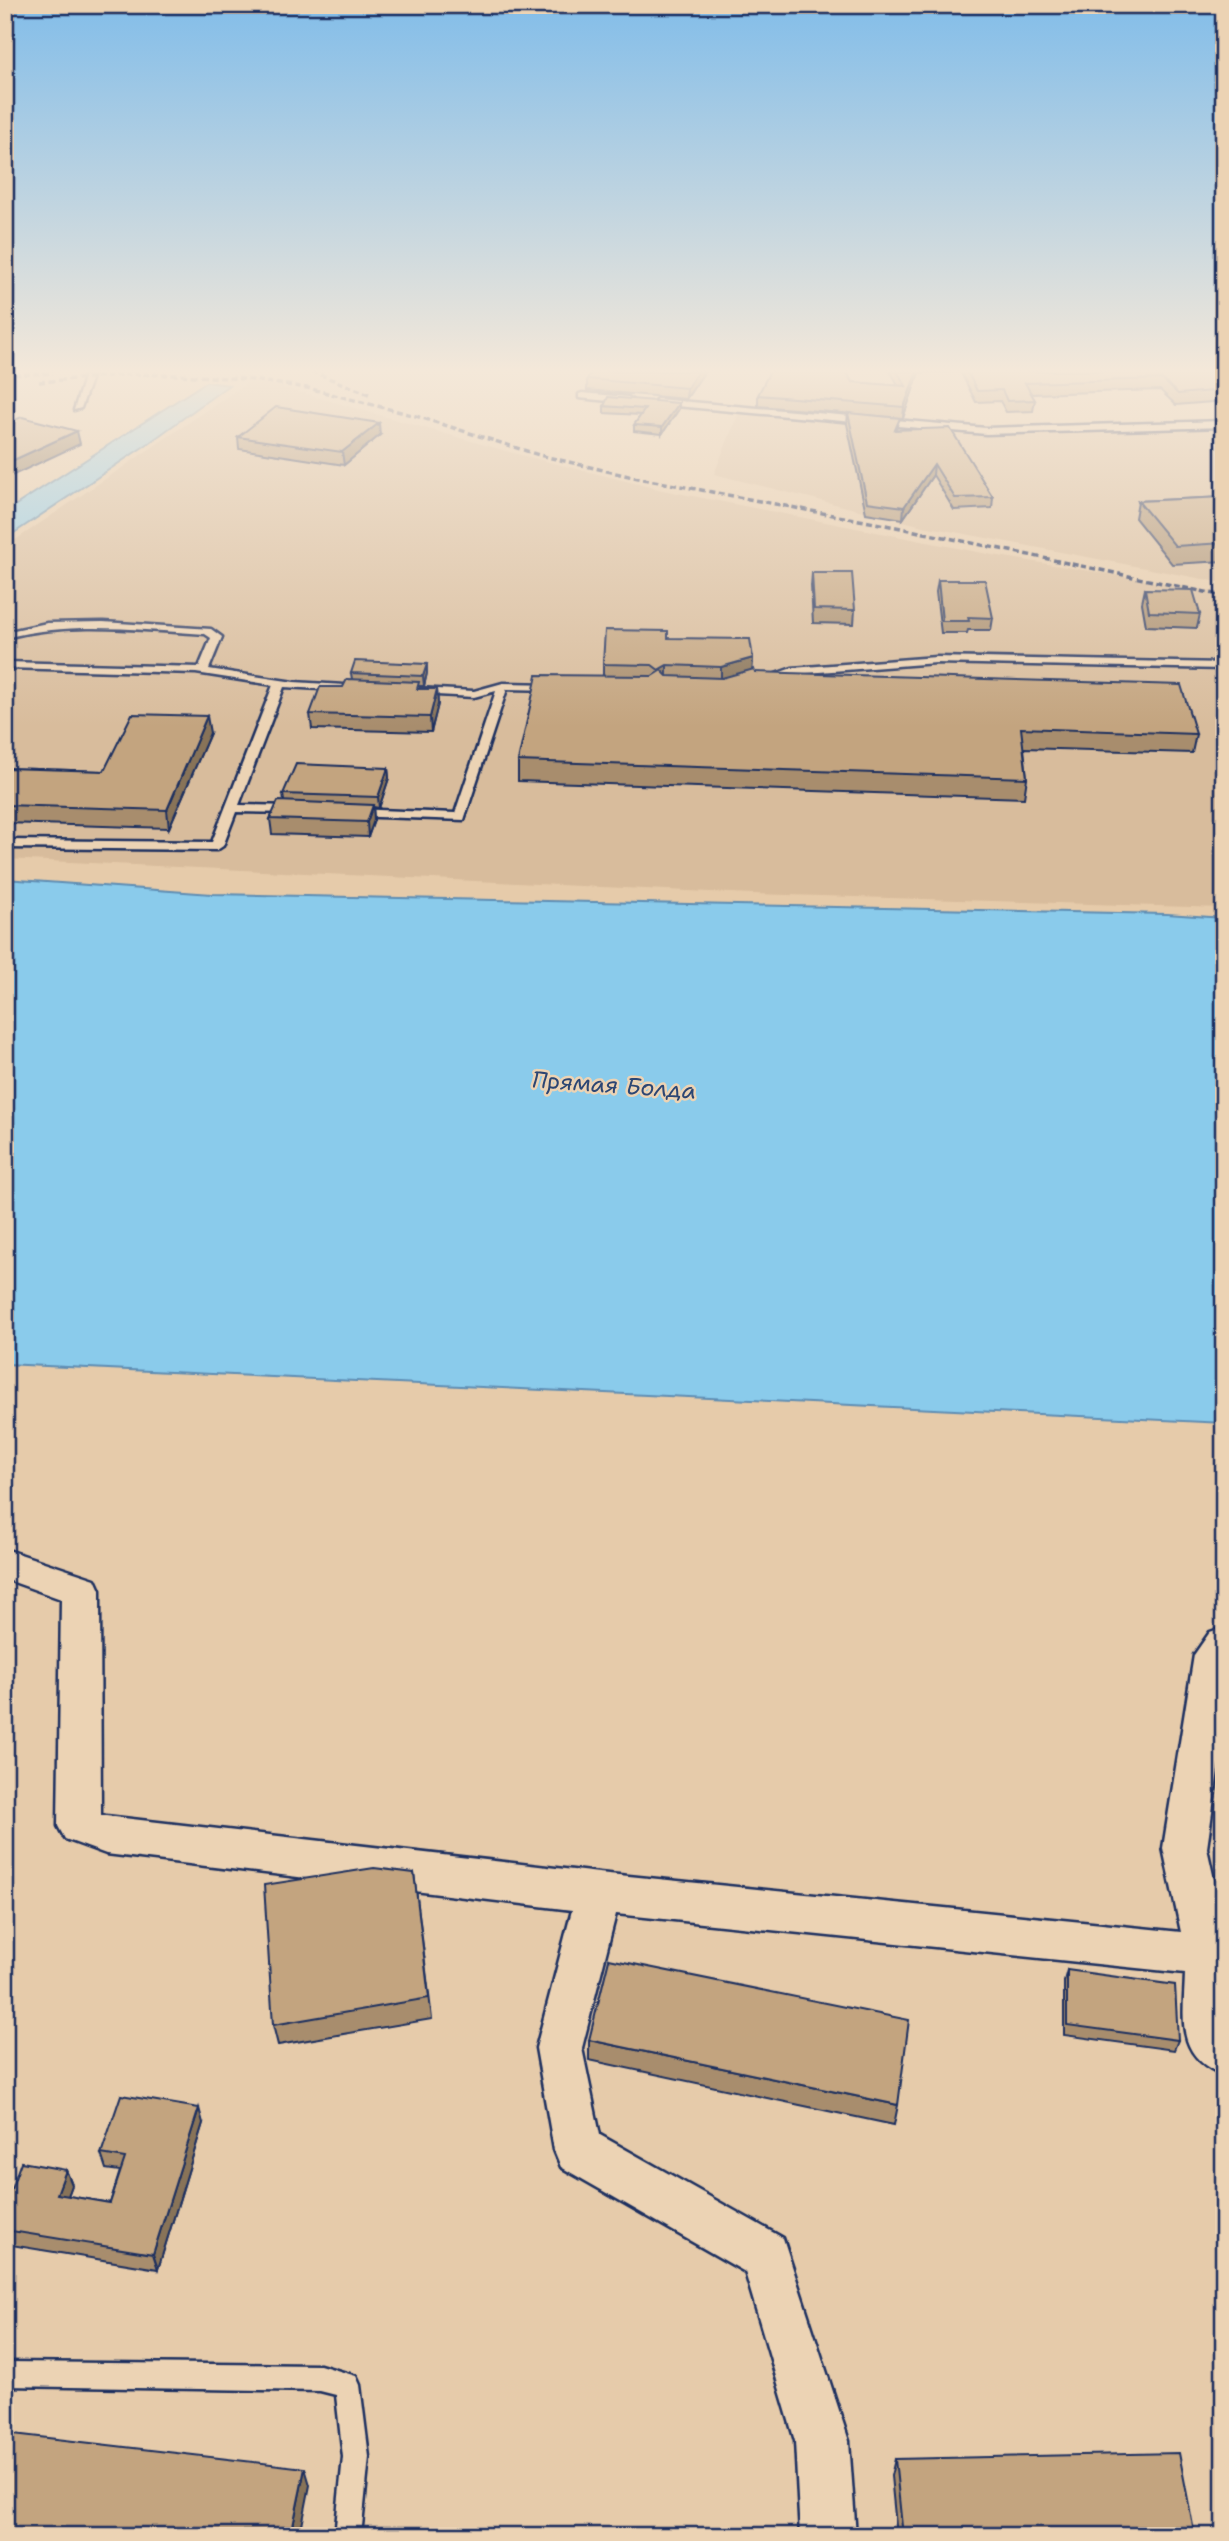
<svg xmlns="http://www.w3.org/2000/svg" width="1229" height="2541" viewBox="0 0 1229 2541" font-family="'Shantell Sans',sans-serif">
	<rect width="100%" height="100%" fill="#e6cbaa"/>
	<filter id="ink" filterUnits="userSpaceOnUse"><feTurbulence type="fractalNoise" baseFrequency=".0143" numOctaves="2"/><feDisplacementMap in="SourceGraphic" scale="14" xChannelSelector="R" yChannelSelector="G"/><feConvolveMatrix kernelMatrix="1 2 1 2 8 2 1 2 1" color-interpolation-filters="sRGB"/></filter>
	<g filter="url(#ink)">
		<g fill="#d8bc9c">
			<path d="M 253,379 L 513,453 L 662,490 L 993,555 L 1224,593 L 1224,908 L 753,894 L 5,859 L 5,547 Z"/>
			<path d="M 740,410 L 976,431 L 1224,422 L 1224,583 L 923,526 L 714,474 Z"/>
		</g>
		<g fill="#8acbeb" stroke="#5e8db3" stroke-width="2">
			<path d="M 206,382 L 229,385 L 149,443 L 5,539 L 5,512 Z"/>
			<path d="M 5,879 L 212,894 L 1167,914 L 1224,918 L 1224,1423 L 5,1364 Z"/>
		</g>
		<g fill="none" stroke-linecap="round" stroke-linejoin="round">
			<g stroke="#1b2f5e" stroke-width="5">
				<g id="lane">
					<path d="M 86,371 L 94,371 L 81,408 L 74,410 Z"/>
					<path d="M 582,393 L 628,397 L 632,400 L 628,403 L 579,398 L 579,394 Z"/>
					<path d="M 657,399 L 986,428 L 1224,421 L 1224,427 L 986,434 L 654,404 L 653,402 Z"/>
					<path d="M 103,622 L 211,629 L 222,637 L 209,669 L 294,682 L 361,686 L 362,688 L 357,691 L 284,687 L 239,805 L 296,806 L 302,810 L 300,813 L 236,812 L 223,846 L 217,850 L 5,848 L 5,840 L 212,842 L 273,685 L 196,673 L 5,668 L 5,662 L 199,667 L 211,638 L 205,634 C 138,630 70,621 5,638 L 5,632 L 47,623 Z"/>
					<path d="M 936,657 L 1224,663 L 1224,669 L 936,663 L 793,674 L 769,681 L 764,678 L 792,668 Z"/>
					<path d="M 503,683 L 555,684 L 560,687 L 555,690 L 507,689 L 464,820 L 349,816 L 347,813 L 353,809 L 455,813 L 496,691 L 474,697 L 418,694 L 413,691 L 418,688 L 474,691 Z"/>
					<path d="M 5,2362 L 320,2365 L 356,2376 L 360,2385 L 369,2457 L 361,2536 L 335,2536 L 343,2457 L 336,2395 L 320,2391 L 5,2386 Z"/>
				</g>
			</g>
			<g stroke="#1b2f5e" stroke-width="5">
				<path id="street" d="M 5,1549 L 95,1579 L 100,1590 L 101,1815 L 106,1816 L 599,1873 L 1181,1932 L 1163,1848 L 1194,1655 L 1210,1632 L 1224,1627 L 1224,1728 L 1207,1848 L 1224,1924 L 1224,2075 C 1174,2056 1184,2018 1185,1973 L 616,1914 L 582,2048 L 600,2135 L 783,2238 L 849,2441 L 856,2536 L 800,2536 L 795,2441 L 745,2272 L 561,2167 L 554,2150 L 536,2048 L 572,1910 L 106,1854 L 65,1839 L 58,1826 L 61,1599 L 5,1579 Z"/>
			</g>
			<use href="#lane" fill="#ecd3b4" fill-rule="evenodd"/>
			<use href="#street" fill="#ecd3b4" fill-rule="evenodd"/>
			<g stroke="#1b2f5e" stroke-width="3.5" stroke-dasharray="6 3.5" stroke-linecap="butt">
				<path d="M 311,371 L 369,394"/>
				<path d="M 5,375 L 53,373"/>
				<path d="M 39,382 L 131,374 L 179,375 L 246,379 L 308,388 L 416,416 L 539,455 L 633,477 L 896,527 L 1224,596"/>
			</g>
		</g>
		<g fill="#a88d6d" stroke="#1b2f5e" stroke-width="2">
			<path d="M 592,371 L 705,371 L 686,399 L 587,390 L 587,379 Z"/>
			<path d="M 890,371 L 1224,371 L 1224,401 L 1176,405 L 1160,390 L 1031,394 L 1035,400 L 1033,411 L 1006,412 L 1000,401 L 976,402 L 960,371 L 919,373 L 903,418 L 758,406 L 758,395 L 852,382 L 899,386 Z"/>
			<path d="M 604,406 L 679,409 L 662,434 L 634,431 L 634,425 L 641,415 L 604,413 Z"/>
			<path d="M 848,413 L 898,430 L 993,497 L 992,508 L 954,510 L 933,475 L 903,519 L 866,513 L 847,424 Z"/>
			<path d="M 380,435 L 344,465 L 239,449 L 238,437 Z"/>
			<path d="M 1224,497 L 1224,561 L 1172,564 L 1135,518 L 1138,501 Z"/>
			<path d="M 812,573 L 855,610 L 854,624 L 813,623 L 811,586 Z"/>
			<path d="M 938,580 L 993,618 L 991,630 L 968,630 L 967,633 L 941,633 L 936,592 Z"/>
			<path d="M 1145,589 L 1200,614 L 1197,628 L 1146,626 L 1142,603 Z"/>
			<path d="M 668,638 L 753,658 L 752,669 L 755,672 L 1196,734 L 1192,753 L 1024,748 L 1027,778 L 1024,798 L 518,781 L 518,761 L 603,675 L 603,664 Z"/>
			<path d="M 427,664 L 427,673 L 424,686 L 419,686 L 420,689 L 437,689 L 438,704 L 431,732 L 312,729 L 310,714 L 343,687 L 352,679 L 351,673 Z"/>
			<path d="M 210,733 L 169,828 L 5,823 L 5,768 L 104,771 Z"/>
			<path d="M 388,768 L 389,778 L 379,808 L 373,807 L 374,820 L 368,837 L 272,834 L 270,819 L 284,801 L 283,794 Z"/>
			<path d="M 414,1873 L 432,2019 L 278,2045 L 273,2025 Z"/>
			<path d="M 1067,1970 L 1178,2040 L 1174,2050 L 1064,2035 L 1064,1981 Z"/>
			<path d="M 589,2040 L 898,2105 L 894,2125 L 589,2060 Z"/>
			<path d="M 203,2123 L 158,2269 L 5,2244 L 5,2206 L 66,2170 L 72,2185 L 68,2196 L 110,2203 L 120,2171 L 106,2169 L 101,2154 Z"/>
			<path d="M 895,2459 L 1195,2536 L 897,2536 L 891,2476 Z"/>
		</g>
		<g fill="#887359" stroke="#1b2f5e" stroke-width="2">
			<path d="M 698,371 L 705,371 L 686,399 L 687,388 Z"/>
			<path d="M 917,371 L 919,371 L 919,373 L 903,418 L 904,407 Z"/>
			<path d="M 679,403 L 679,409 L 662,434 L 662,427 Z"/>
			<path d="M 379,423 L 380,435 L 344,465 L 342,452 Z"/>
			<path d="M 77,431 L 80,444 L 5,479 L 5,464 Z"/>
			<path d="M 934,464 L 933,475 L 903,519 L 904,507 Z"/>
			<path d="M 753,658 L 752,677 L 721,685 L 721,667 Z"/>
			<path d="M 427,664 L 427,673 L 424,686 L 423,676 Z"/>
			<path d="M 667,665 L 667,683 L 660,669 Z"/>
			<path d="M 437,689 L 438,704 L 431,732 L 430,717 Z"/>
			<path d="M 207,716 L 210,733 L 169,828 L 167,810 Z"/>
			<path d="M 388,768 L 389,778 L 379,808 L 378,797 Z"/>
			<path d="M 373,805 L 374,820 L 368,837 L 367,822 Z"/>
			<path d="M 199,2108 L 203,2123 L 158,2269 L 153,2254 Z"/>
			<path d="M 66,2170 L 72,2185 L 63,2209 L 57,2194 Z"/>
			<path d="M 305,2468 L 310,2485 L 300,2536 L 291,2536 Z"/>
		</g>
		<g fill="#c3a47f" stroke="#1b2f5e" stroke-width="2">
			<path d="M 592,371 L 698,371 L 687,388 L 587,379 Z"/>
			<path d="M 770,371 L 846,371 L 852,382 L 906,386 L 897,371 L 917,371 L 904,407 L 758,395 Z"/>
			<path d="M 967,371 L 1224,371 L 1224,390 L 1178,394 L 1162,379 L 1025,383 L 1035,400 L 1007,401 L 1002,390 L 977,391 Z"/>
			<path d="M 608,397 L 679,403 L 662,427 L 634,425 L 645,409 L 604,406 Z"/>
			<path d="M 276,407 L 379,423 L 342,452 L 238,437 Z"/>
			<path d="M 848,413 L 900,418 L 895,430 L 950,428 L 993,497 L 955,498 L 934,464 L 904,507 L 867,502 Z"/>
			<path d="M 22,417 L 77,431 L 5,464 L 5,424 Z"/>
			<path d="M 1224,497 L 1224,543 L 1175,546 L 1138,501 Z"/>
			<path d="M 812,573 L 852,573 L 855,610 L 814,609 Z"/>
			<path d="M 938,580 L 985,580 L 993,618 L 968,617 L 969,621 L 942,621 Z"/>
			<path d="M 1145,589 L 1193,590 L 1200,614 L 1149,612 Z"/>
			<path d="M 605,630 L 668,631 L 668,638 L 750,639 L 753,658 L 721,667 L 667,665 L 660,669 L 667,676 L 722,678 L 754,669 L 755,672 L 1181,685 L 1196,734 L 1021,728 L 1027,778 L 518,761 L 537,675 L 652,676 L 660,671 L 652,665 L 603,664 Z"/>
			<path d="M 355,661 L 427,664 L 423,676 L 351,673 Z"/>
			<path d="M 347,679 L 419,682 L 417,689 L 437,689 L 430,717 L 310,714 L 320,687 L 343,687 Z"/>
			<path d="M 132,714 L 207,716 L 167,810 L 5,805 L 5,768 L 104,771 Z"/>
			<path d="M 296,764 L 388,768 L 378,797 L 283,794 Z"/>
			<path d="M 278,801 L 373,805 L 367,822 L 270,819 Z"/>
			<path d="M 374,1868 L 414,1873 L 429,1998 L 273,2025 L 264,1885 Z"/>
			<path d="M 609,1959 L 909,2020 L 898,2105 L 589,2040 Z"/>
			<path d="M 1067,1970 L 1175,1985 L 1178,2040 L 1067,2025 Z"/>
			<path d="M 121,2095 L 199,2108 L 153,2254 L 5,2230 L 5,2206 L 21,2162 L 66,2170 L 57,2194 L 110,2203 L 125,2158 L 101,2154 Z"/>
			<path d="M 5,2433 L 305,2468 L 291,2536 L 5,2536 Z"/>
			<path d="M 1179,2453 L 1195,2536 L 903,2536 L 895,2459 Z"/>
		</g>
	</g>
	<linearGradient id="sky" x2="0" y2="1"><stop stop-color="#82bde9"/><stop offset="0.51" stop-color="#f4e8d9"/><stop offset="1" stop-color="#f4e8d9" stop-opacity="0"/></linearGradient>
	<rect width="1229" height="727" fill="url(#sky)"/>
	<g text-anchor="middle" stroke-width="5" stroke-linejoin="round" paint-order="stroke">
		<g font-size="23" font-style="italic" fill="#2c4673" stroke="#ecd3b4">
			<text transform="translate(614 1085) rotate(4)" y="8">Прямая Болда</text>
		</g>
	</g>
	<rect width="1229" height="2541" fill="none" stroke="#ecd3b4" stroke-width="28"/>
	<rect x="14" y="14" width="1201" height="2513" fill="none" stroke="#1b2f5e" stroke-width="2.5" filter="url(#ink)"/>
</svg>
